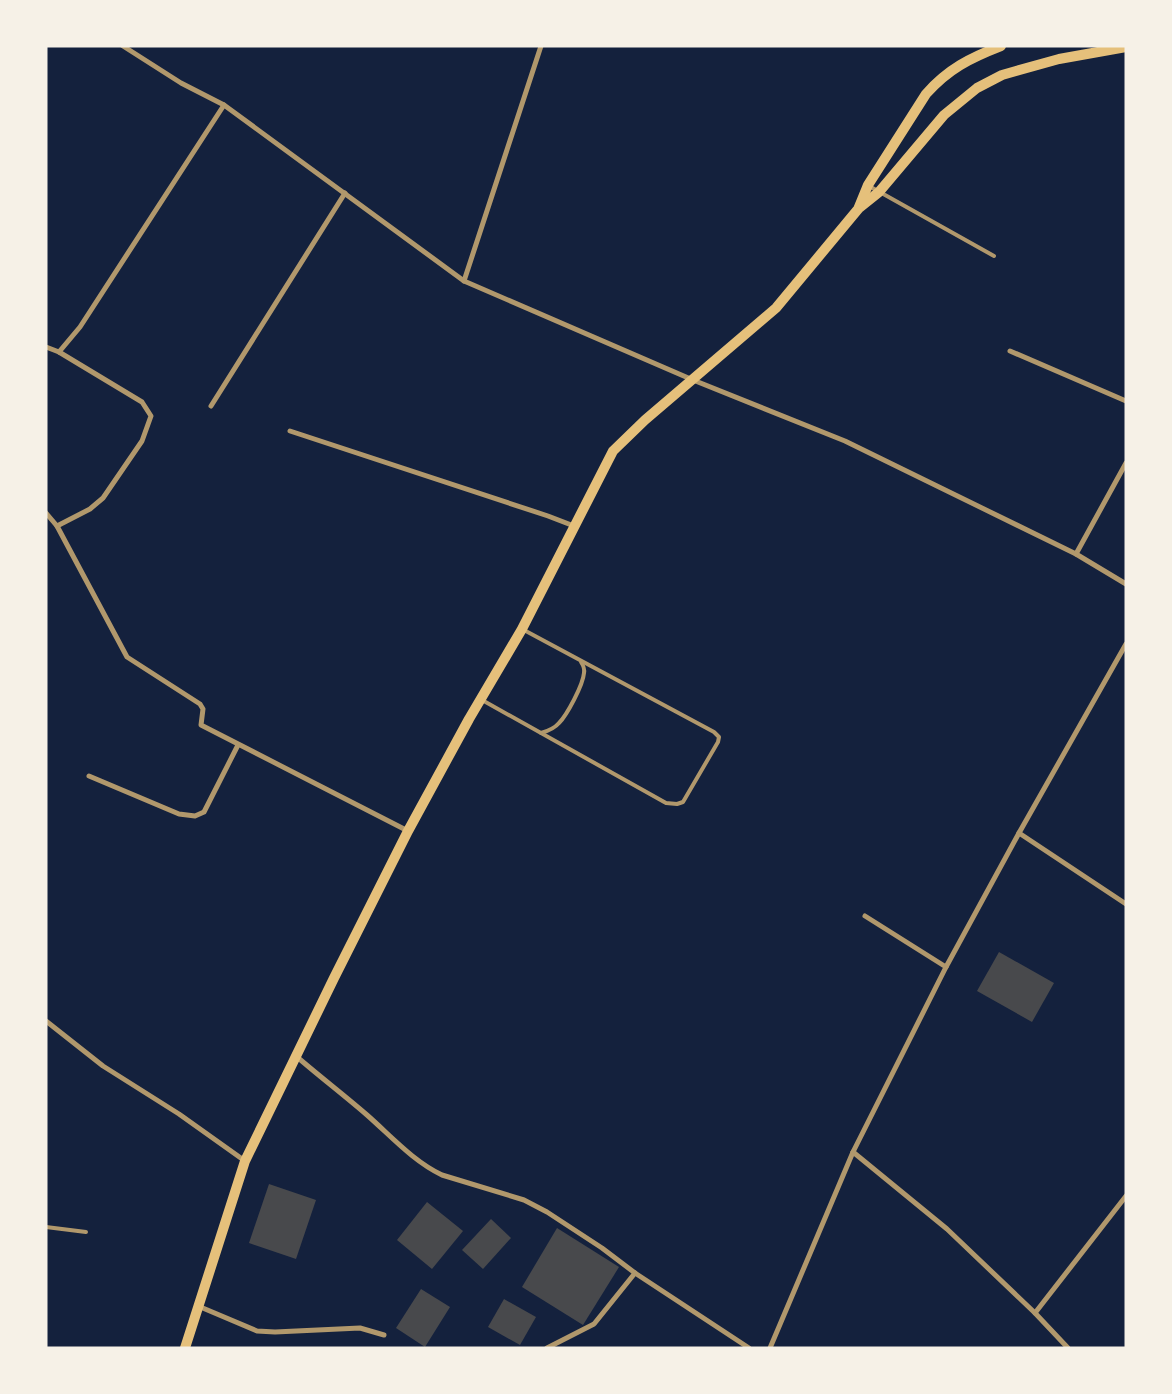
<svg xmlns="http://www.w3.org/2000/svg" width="1172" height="1394" viewBox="0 0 1172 1394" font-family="'IBM Plex Sans',sans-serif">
	<rect width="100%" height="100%" fill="#14213d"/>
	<g fill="#48494c">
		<path d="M 999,952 L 1054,983 L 1032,1022 L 977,991 Z"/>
		<path d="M 269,1184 L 316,1200 L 296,1259 L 249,1243 Z"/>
		<path d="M 427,1202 L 463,1231 L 432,1269 L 397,1240 Z"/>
		<path d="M 491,1219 L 511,1238 L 483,1269 L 462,1250 Z"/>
		<path d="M 557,1228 L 619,1267 L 583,1325 L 522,1287 Z"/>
		<path d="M 421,1289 L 450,1307 L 425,1347 L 396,1328 Z"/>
		<path d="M 504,1299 L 536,1317 L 520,1345 L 488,1327 Z"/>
	</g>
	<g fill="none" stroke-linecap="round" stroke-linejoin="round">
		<g stroke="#b1986c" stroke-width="4">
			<path d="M 869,186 L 994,256"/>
			<path d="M 482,700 L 666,803 L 677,804 L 683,802 L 718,742 L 719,737 L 714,732 L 522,629"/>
			<path d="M 541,733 C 548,731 554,729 559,723 C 567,715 583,685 584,673 C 585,668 583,665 581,662"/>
			<path d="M 46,1227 L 86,1232"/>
		</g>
		<g stroke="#b1986c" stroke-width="5">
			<path d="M 123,46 L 181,83 L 224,105 L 464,281 L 693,380 L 845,441 L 1076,554 L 1126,584"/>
			<path d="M 464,281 L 541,46"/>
			<path d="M 46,347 L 59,352 L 142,402 L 151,416 L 142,441 L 103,498 L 90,509 L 57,526"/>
			<path d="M 1010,351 L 1126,401"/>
			<path d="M 59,352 L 80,327 L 224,105"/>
			<path d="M 211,406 L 345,193"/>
			<path d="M 290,431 L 548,516 L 574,526"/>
			<path d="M 46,513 L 57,526 L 127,657 L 200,704 L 203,709 L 201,725 L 408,831"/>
			<path d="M 1076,554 L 1126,463"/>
			<path d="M 89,776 L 179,814 L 195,816 L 204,812 L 238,745"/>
			<path d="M 1019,833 L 1126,904"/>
			<path d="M 865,916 L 946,967"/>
			<path d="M 46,1021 L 103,1066 L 179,1114 L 245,1161"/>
			<path d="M 296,1056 C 319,1076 344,1095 367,1115 C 392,1137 413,1161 442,1175 L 524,1200 L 547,1212 L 602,1248 L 635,1273 L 749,1348"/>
			<path d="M 853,1152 L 947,1229 L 1035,1313 L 1068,1348"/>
			<path d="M 198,1306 L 257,1331 L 275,1332 L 360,1328 L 384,1335"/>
			<path d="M 1035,1313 L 1126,1196"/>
			<path d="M 547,1348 L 594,1324 L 635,1273"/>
			<path d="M 770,1348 L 853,1152 L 946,967 L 1019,833 L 1126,644"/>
		</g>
		<g stroke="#e5c07b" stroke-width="10">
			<path d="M 859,207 L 868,185 L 926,94 C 948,69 970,58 1001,46"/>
			<path d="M 185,1348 L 245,1161 L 334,978 L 408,831 L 469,719 L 522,629 L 613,451 L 645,420 L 776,308 L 859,208 L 879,192 L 944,115 L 977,88 L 1002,75 L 1016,71 L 1059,59 L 1126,47"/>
		</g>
	</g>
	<rect width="1172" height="1394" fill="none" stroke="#f6f1e7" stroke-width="95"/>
</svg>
